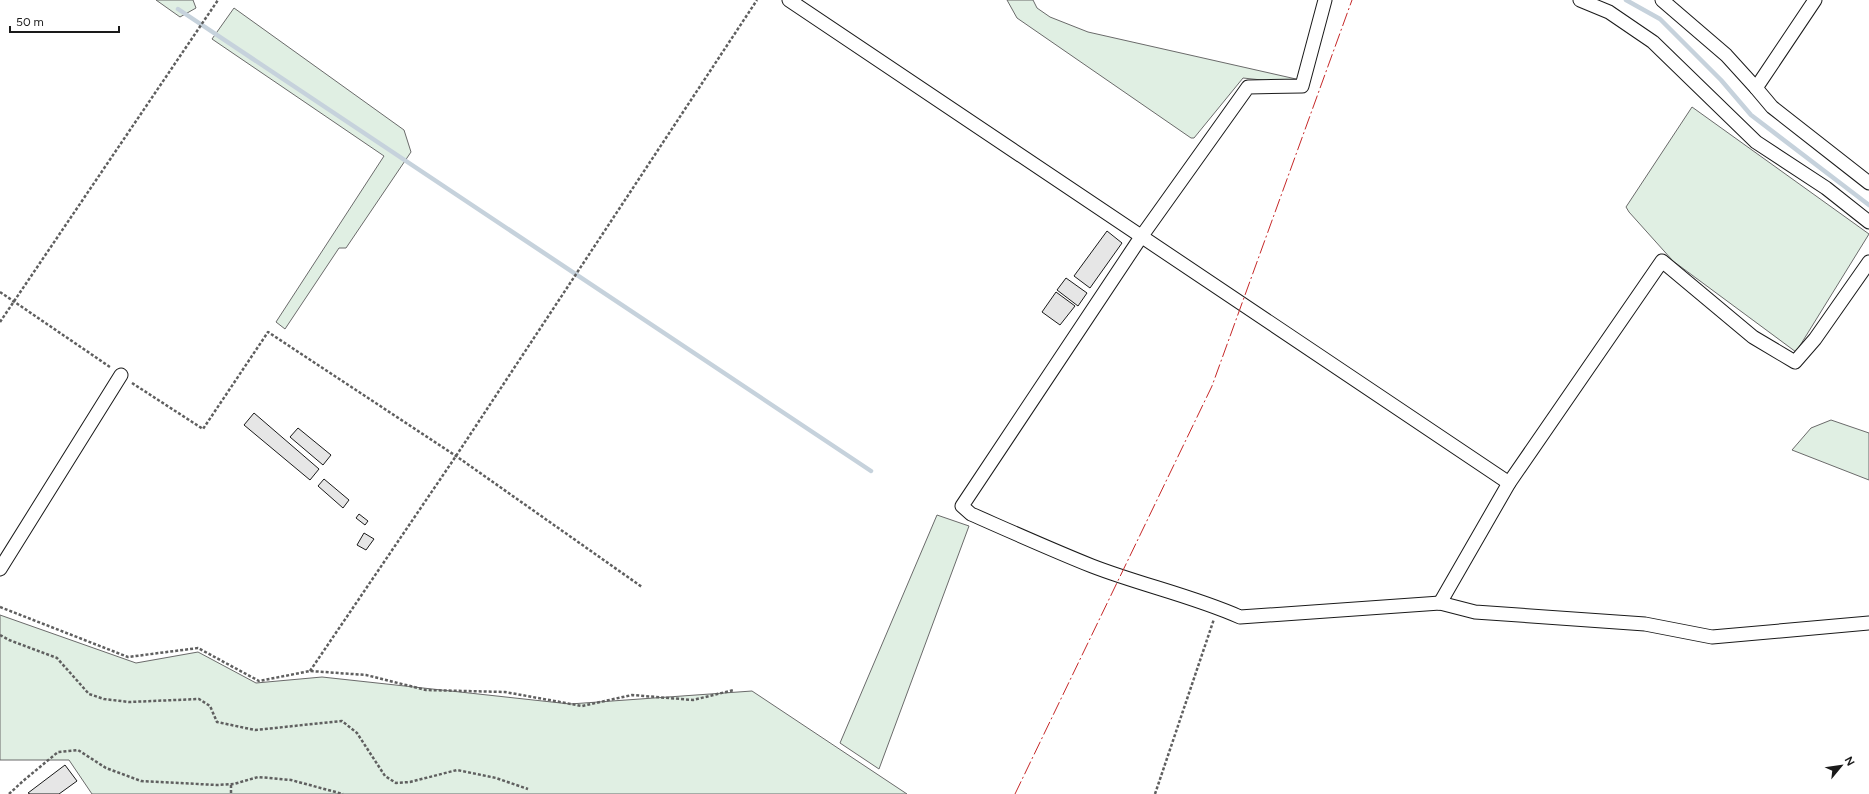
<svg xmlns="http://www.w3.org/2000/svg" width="1869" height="794" viewBox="0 0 1869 794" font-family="Figtree,sans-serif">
	<rect width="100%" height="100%" fill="#fff"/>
	<g fill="#e0efe3" stroke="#6a6a6a">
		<path d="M 156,0 L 193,0 L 196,8 L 180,17 Z"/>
		<path d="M 1007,0 L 1033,0 L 1037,8 L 1050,17 L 1088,32 L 1296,79 L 1290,83 L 1243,78 L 1194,138 L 1191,138 L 1017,18 Z"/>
		<path d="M 234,8 L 404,130 L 411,152 L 346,248 L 339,248 L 285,329 L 276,322 L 384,156 L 212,39 Z"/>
		<path d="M 1692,107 L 1869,234 L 1796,352 L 1673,261 L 1629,212 L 1626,207 Z"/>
		<path d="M 1831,420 L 1869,433 L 1869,480 L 1792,450 L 1811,428 Z"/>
		<path d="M 937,515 L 969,526 L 879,769 L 840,743 Z"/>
		<path d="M 0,615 L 136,663 L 198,652 L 256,683 L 322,677 L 570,704 L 752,691 L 907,794 L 92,794 L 69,760 L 0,760 Z"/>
	</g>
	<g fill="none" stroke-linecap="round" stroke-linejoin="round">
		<g stroke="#c6d2dc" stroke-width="4.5">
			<path d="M 1626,0 L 1660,19 L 1721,80 L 1751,115 L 1869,205"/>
			<path d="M 178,9 L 871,471"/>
		</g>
	</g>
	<g fill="#e6e6e6" stroke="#1a1a1a">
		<path d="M 1107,231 L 1122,243 L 1090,288 L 1074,276 Z"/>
		<path d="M 1066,278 L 1087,293 L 1078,306 L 1057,290 Z"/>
		<path d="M 1056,292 L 1075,306 L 1060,325 L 1042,312 Z"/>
		<path d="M 254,413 L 319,469 L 310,480 L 244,425 Z"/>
		<path d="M 298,428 L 331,455 L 323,465 L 290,437 Z"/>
		<path d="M 324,479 L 349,500 L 343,508 L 318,486 Z"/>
		<path d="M 359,514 L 368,521 L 365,525 L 356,518 Z"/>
		<path d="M 364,533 L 374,539 L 366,550 L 357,545 Z"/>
		<path d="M 65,765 L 77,781 L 59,794 L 30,794 L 28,793 Z"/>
	</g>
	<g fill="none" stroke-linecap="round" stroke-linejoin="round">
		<g stroke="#1a1a1a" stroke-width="15">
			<g id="street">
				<path d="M 789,0 L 1509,483"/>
				<path d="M 1325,0 L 1302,86 L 1248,87 L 1141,237 L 962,506 L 971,514 C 1012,532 1052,550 1092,566 C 1141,585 1193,596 1240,617 L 1440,603 L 1475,612 L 1645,624 L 1712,637 L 1869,623"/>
				<path d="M 1580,0 L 1609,12 L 1653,42 L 1756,142 L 1826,188 L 1869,222"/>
				<path d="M 1662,0 L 1726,55 L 1756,88"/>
				<path d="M 1815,0 L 1756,88 L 1772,107 L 1869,183"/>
				<path d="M 0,569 L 121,375"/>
				<path d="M 1440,603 L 1509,483 L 1662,261 L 1753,337 L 1795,362 L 1815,339 L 1869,262"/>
			</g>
		</g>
		<g stroke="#5f5f5f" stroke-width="2.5" stroke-dasharray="3 2" stroke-linecap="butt">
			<path d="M 0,292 L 110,367"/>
			<path d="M 0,322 L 218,0"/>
			<path d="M 132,383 L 203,429 L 268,332 L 456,456 L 642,587"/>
			<path d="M 0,607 L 128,657 L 198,648 L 259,681 L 310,671 L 366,675 L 426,690 L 505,692 L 582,706 L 632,695 L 693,700 L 734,690"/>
			<path d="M 0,635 L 9,640 L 57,658 L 89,694 L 104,699 L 129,702 L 199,699 L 210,706 L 217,722 L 255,730 L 342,721 L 357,733 L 385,776 L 396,783 L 410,782 L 457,770 L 496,778 L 528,789"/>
			<path d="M 310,671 L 456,456 L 757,0"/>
			<path d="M 231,785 L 231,794"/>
			<path d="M 9,794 L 23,781 L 58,752 L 78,750 L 106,768 L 141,781 L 217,785 L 234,784 L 258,777 L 291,780 L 343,794"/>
			<path d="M 1155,794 L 1214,619"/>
		</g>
		<use href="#street" stroke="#fff" stroke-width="13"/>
		<path stroke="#c62828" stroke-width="1" stroke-dasharray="14 3 2 3" stroke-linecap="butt" d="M 1015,794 L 1212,386 L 1352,0"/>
	</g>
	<g transform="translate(1841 766) rotate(61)" stroke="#ffffff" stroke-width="3" paint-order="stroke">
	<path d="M0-3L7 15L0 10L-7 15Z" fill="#1a1a1a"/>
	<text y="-6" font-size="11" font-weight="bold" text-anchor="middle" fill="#1a1a1a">N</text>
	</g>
	<path d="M10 26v6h109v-6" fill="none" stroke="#1a1a1a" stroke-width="2"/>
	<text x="16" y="26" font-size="12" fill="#1a1a1a" stroke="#ffffff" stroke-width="3" paint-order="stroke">50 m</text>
</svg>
